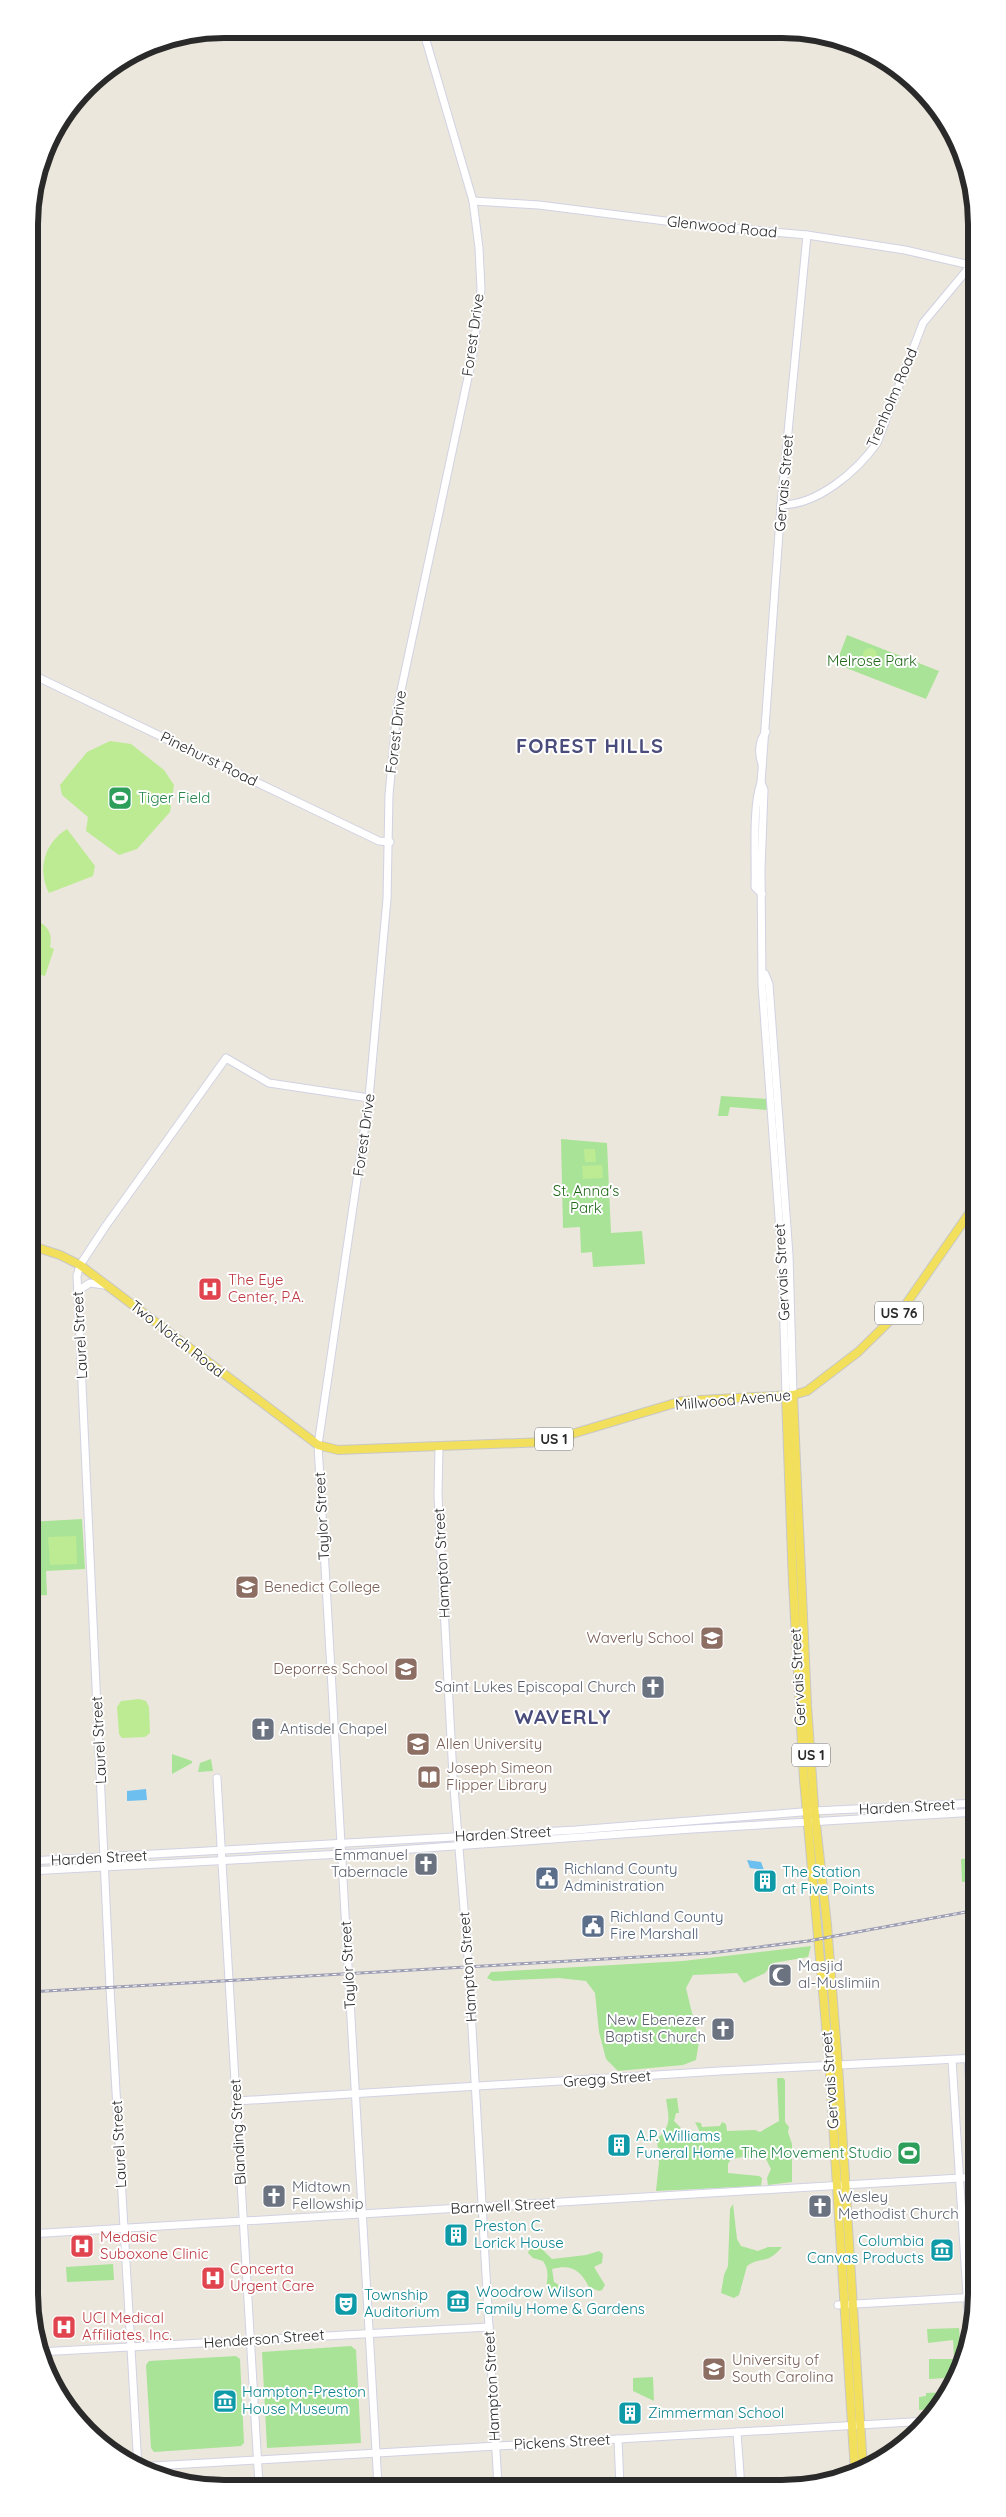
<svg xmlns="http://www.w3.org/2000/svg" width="1006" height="2517" viewBox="0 0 1006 2517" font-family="Quicksand,sans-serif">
	<rect width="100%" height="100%" fill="#ece7dc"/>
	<g fill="#a9e397">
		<path d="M 847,635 L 939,671 L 926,699 L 836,664 Z"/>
		<path d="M 721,1096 L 767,1099 L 768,1110 L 730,1107 L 728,1116 L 718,1116 Z"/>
		<path d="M 561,1139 L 607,1143 L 611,1233 L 642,1231 L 645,1264 L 593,1267 L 592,1252 L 581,1253 L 580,1227 L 563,1228 Z"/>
		<path d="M 82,1519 L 85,1569 L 46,1571 L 47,1595 L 29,1596 L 29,1522 Z"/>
		<path d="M 172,1754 L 192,1761 L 192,1763 L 172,1774 Z"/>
		<path d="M 211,1759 L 213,1771 L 198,1772 L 200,1763 Z"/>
		<path d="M 977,1858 L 977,1881 L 962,1882 L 961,1859 Z"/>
		<path d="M 811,1946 L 808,1957 L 773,1963 L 765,1973 L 744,1983 L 737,1973 L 693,1975 L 686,1988 L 699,2042 L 696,2060 L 683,2065 L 618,2071 L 606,2059 L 599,2032 L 595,1993 L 586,1981 L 559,1978 L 493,1981 L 487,1978 L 491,1972 L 683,1961 Z"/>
		<path d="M 777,2078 L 783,2078 L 785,2080 L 785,2122 L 789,2127 L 788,2132 L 792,2144 L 792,2182 L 768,2185 L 767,2178 L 771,2169 L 766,2159 L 743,2157 L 731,2159 L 728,2164 L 728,2173 L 759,2176 L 762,2178 L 761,2186 L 656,2191 L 659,2163 L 657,2139 C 672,2125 669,2119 666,2099 L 677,2098 L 679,2113 L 676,2113 L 674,2121 L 684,2131 L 698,2133 L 699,2130 L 695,2122 L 701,2123 L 702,2127 L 720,2126 L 722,2122 L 726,2124 L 727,2131 L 755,2130 L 760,2132 L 779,2121 Z"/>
		<path d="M 733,2204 L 737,2239 L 741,2246 L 758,2251 L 768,2247 L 782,2247 C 767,2265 762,2256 747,2266 L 739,2295 L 734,2298 L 721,2293 L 724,2275 L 728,2266 L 730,2209 Z"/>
		<path d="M 531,2245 L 538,2245 L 552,2259 L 586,2255 L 599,2251 L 603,2254 L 602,2263 L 594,2267 L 605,2285 L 602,2290 L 599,2291 L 589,2287 C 580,2270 572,2264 552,2269 L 554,2282 L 559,2285 L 559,2289 L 553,2294 L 546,2290 C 547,2278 550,2271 543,2261 L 533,2258 L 528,2253 Z"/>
		<path d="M 113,2264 L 114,2280 L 67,2282 L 66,2267 Z"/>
		<path d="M 959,2328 L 962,2366 L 956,2377 L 955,2374 L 948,2375 L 947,2378 L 929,2379 L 929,2359 L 954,2359 L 953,2340 L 928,2343 L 927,2329 Z"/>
		<path d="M 351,2346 L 356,2350 L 361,2443 L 267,2448 L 262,2352 Z"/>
		<path d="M 236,2356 L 240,2359 L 244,2443 L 241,2446 L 154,2452 L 151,2448 L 146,2365 L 149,2361 Z"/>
		<path d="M 653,2377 L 654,2401 L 633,2391 L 633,2378 Z"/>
		<path d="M 948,2392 L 939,2409 L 919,2410 L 919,2397 L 926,2396 L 926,2393 Z"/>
	</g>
	<g fill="#bceb93">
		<circle cx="870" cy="655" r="7"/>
		<path d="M 110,741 L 131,744 L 164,770 L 174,785 L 170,812 L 137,849 L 119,855 L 86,831 L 88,817 L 62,795 L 60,785 L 87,752 Z"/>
		<path d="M 67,829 L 95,866 L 93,876 L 49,893 C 37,870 44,843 67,829 Z"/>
		<path d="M 29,916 C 44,924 54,929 50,947 L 54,949 L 45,976 L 41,975 L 37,983 L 29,988 Z"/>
		<path d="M 584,1149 L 595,1149 L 596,1162 L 585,1162 Z"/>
		<path d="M 602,1165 L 603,1178 L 583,1179 L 582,1166 Z"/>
		<path d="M 76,1536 L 77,1564 L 50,1565 L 48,1537 Z"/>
		<path d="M 139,1699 L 146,1701 L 149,1707 L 150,1733 L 145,1737 L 122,1738 L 119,1734 L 117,1707 L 121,1701 Z"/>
	</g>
	<g fill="#6dbff0">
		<path d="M 146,1789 L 147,1800 L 127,1801 L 127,1791 Z"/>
		<path d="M 747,1860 L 761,1862 L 764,1870 L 750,1868 Z"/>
	</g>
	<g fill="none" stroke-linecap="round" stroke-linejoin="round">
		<path stroke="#6dbff0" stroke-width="1" d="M 869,49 L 883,65"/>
		<g stroke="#d1d2e3" stroke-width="9">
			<g id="secondary">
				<path d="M 473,201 L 539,205 L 697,225 L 807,235 L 905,250 L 970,265"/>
				<path d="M 781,505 C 818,505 857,471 877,443 L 923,323 L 977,258"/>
				<path d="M 29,673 L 379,841 L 390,842"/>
				<path d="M 762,764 C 758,753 759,741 766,732"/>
				<path d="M 761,783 C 752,805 756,861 755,887 L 762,894"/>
				<path d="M 765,974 L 769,984 L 789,1255 L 793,1395"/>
				<path d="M 78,1294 L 82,1288 L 90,1283 L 104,1285"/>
				<path d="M 786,1396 L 782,1259 L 762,985 L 761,869 L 764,790 L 761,783 L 781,505 L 807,235"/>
				<path d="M 439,1447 L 438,1495 L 453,1776 L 468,1957 L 498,2486"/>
				<path d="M 217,1778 L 259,2485"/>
				<path d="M 29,1861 L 576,1830 L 814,1811 L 977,1803"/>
				<path d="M 29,1871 L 342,1854 L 692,1829 L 977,1812"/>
				<path d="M 968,2059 L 977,2190"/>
				<path d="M 952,2060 L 970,2342"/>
				<path d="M 236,2101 L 720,2071 L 977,2058"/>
				<path d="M 29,2234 L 977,2177"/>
				<path d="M 964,2240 L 977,2239"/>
				<path d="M 838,2305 L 977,2297"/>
				<path d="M 39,2352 L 489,2327"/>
				<path d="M 737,2432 L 741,2488"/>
				<path d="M 618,2439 L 620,2487"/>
				<path d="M 136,2467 L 928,2421"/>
				<path d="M 138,2468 L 110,1988 L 77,1276 L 80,1265 L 105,1227 L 226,1058 L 269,1083 L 369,1098"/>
				<path d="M 378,2486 L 318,1445 L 369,1098 L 387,899 L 389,795 L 397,709 L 473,354 L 481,289 L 479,248 L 473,201 L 423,30"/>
			</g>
		</g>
		<g stroke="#c8c8c8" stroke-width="10">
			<g id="primary">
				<path d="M 29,1245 L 60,1255 L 80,1265 L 318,1445 L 338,1450 L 545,1442 L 682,1401 L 793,1395 L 807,1391 L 858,1352 L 904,1307 L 977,1202"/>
				<path d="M 793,1395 L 807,1705 L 814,1806 L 827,1925 L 838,2065 L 863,2468"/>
				<path d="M 786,1396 L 793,1583 L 804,1780 L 829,2059 L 855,2472"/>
			</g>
		</g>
		<use href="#secondary" stroke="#fff" stroke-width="7"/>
		<use href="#primary" stroke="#f2df5b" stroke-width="8"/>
		<g stroke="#9e9fb4" stroke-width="3">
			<path id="rail" d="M 29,1992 L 710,1953 L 808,1941 L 977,1910"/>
		</g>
		<use href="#rail" stroke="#fff" stroke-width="1" stroke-dasharray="4" stroke-linecap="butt"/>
	</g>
	<defs>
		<g id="stadium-square" transform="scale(1.25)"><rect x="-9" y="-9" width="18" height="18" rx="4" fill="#2e9e5b" stroke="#fff"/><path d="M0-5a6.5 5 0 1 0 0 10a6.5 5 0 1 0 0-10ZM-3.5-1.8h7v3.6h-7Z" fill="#fff"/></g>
		<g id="hospital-square" transform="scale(1.25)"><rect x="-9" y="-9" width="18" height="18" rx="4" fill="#e0444e" stroke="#fff"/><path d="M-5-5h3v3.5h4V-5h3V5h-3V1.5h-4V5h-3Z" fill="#fff"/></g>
		<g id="university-square" transform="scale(1.25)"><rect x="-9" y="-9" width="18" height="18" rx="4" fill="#8d6e63" stroke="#fff"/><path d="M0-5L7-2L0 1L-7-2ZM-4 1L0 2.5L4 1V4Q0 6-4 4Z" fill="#fff"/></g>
		<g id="school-square" transform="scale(1.25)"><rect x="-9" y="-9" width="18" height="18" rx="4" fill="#8d6e63" stroke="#fff"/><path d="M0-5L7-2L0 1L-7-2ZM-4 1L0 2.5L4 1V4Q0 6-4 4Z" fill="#fff"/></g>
		<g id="church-square" transform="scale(1.25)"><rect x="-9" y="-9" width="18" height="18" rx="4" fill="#6b7280" stroke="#fff"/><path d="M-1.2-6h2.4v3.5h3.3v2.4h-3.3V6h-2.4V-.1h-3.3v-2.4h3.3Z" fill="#fff"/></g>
		<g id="library-square" transform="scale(1.25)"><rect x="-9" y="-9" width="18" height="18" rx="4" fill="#8d6e63" stroke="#fff"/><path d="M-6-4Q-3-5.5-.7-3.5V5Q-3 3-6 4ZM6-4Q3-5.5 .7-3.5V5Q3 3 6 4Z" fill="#fff"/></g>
		<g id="civic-square" transform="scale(1.25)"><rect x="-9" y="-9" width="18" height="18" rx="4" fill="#5c6f8a" stroke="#fff"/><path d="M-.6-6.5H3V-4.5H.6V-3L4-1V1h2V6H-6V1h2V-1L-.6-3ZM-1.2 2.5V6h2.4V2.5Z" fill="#fff"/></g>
		<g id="building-square" transform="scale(1.25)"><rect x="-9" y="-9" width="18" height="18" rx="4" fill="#0f9aa8" stroke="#fff"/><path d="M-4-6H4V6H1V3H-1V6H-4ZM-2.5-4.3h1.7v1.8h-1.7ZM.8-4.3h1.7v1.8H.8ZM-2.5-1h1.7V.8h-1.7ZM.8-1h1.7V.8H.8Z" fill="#fff"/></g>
		<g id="mosque-square" transform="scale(1.25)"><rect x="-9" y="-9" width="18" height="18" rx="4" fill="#6b7280" stroke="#fff"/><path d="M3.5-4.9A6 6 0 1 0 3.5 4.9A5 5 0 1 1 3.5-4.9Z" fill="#fff"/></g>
		<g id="museum-square" transform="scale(1.25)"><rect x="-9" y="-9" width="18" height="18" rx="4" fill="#0f9aa8" stroke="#fff"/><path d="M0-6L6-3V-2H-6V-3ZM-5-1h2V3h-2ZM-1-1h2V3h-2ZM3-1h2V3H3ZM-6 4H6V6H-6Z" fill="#fff"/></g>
		<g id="theatre-square" transform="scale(1.25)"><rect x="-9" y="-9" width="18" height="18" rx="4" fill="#0f9aa8" stroke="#fff"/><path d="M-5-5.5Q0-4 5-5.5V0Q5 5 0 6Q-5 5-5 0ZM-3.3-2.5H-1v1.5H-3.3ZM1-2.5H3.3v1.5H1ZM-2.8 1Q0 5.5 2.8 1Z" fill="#fff"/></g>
	</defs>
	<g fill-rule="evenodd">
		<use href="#stadium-square" x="120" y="798"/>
		<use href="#hospital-square" x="210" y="1289"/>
		<use href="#university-square" x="247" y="1587"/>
		<use href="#school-square" x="712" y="1638"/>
		<use href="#school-square" x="406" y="1669"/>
		<use href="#church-square" x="653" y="1687"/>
		<use href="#church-square" x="263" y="1729"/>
		<use href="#university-square" x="418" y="1744"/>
		<use href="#library-square" x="429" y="1777"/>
		<use href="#church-square" x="426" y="1864"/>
		<use href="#civic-square" x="547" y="1878"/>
		<use href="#building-square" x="765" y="1881"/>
		<use href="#civic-square" x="593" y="1926"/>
		<use href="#mosque-square" x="780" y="1975"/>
		<use href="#church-square" x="723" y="2029"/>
		<use href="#building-square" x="619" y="2145"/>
		<use href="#stadium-square" x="909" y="2153"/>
		<use href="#church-square" x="274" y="2196"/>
		<use href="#church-square" x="820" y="2206"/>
		<use href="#building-square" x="456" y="2235"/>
		<use href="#hospital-square" x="82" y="2246"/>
		<use href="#museum-square" x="942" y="2250"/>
		<use href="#hospital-square" x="213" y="2278"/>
		<use href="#museum-square" x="458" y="2301"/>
		<use href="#theatre-square" x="346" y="2304"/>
		<use href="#hospital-square" x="64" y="2327"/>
		<use href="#university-square" x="714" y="2369"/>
		<use href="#museum-square" x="225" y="2401"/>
		<use href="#building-square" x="630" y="2413"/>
	</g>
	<g text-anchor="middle" stroke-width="4" stroke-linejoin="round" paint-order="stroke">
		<g fill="#fff" stroke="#6a6a6a" stroke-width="1">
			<rect x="875" y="1301.5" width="48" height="23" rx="4"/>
			<rect x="535" y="1427.5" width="38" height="23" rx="4"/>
			<rect x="792" y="1743.5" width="38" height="23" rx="4"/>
		</g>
		<g font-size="14" font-weight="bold" fill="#2a2a2a">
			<text x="899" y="1318">US 76</text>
			<text x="554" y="1444">US 1</text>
			<text x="811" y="1760">US 1</text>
		</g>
		<g font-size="15" fill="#2a2a2a" stroke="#fff">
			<text transform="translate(722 227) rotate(6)" y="5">Glenwood Road</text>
			<text transform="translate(473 335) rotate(-82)" y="5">Forest Drive</text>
			<text transform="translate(892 398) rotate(-67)" y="5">Trenholm Road</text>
			<text transform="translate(784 483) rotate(-85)" y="5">Gervais Street</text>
			<text transform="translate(396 732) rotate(-83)" y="5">Forest Drive</text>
			<text transform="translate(209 759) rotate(26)" y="5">Pinehurst Road</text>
			<text transform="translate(364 1135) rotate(-82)" y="5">Forest Drive</text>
			<text transform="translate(782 1272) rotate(-93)" y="5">Gervais Street</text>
			<text transform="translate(80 1335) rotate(-93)" y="5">Laurel Street</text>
			<text transform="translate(177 1339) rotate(38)" y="5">Two Notch Road</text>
			<text transform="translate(733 1400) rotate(-5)" y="5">Millwood Avenue</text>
			<text transform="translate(322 1516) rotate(-93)" y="5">Taylor Street</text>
			<text transform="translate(442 1563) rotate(-93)" y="5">Hampton Street</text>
			<text transform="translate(798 1677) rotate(-93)" y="5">Gervais Street</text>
			<text transform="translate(99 1740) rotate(-93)" y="5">Laurel Street</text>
			<text transform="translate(907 1807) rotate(-3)" y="5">Harden Street</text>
			<text transform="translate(503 1834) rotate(-3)" y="5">Harden Street</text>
			<text transform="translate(99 1858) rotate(-3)" y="5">Harden Street</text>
			<text transform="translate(348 1965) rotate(-93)" y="5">Taylor Street</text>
			<text transform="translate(468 1967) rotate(-94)" y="5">Hampton Street</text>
			<text transform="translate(607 2079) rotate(-4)" y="5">Gregg Street</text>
			<text transform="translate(830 2080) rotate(-94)" y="5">Gervais Street</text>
			<text transform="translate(238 2132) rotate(-93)" y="5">Blanding Street</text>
			<text transform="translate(119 2144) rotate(-93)" y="5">Laurel Street</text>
			<text transform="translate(503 2206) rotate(-3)" y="5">Barnwell Street</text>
			<text transform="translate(264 2339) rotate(-4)" y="5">Henderson Street</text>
			<text transform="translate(492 2386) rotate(-93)" y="5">Hampton Street</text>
			<text transform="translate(562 2442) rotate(-3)" y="5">Pickens Street</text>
		</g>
		<g font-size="15" fill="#216819" stroke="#fff">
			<text x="872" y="666">Melrose Park</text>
			<text x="586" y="1196">St. Anna's<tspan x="586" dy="17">Park</tspan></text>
		</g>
		<g font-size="15" fill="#27864d" stroke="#fff" text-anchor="start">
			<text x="138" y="803">Tiger Field</text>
			<text x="892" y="2158" text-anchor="end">The Movement Studio</text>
		</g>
		<g font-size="15" fill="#be3a42" stroke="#fff" text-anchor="start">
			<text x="228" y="1285">The Eye<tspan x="228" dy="17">Center, P.A.</tspan></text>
			<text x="100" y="2242">Medasic<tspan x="100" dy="17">Suboxone Clinic</tspan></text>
			<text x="230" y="2274">Concerta<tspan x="230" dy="17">Urgent Care</tspan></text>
			<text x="82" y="2323">UCI Medical<tspan x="82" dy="17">Affiliates, Inc.</tspan></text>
		</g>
		<g font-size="15" fill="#785e54" stroke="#fff" text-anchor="start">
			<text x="264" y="1592">Benedict College</text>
			<text x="694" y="1643" text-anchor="end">Waverly School</text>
			<text x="388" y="1674" text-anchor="end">Deporres School</text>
			<text x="436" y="1749">Allen University</text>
			<text x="446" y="1773">Joseph Simeon<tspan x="446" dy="17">Flipper Library</tspan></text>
			<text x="732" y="2365">University of<tspan x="732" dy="17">South Carolina</tspan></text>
		</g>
		<g font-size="15" fill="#5b616d" stroke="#fff" text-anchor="start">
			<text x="636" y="1692" text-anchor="end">Saint Lukes Episcopal Church</text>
			<text x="280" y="1734">Antisdel Chapel</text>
			<text x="408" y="1860" text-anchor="end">Emmanuel<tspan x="408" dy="17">Tabernacle</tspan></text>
			<text x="798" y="1971">Masjid<tspan x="798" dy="17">al-Muslimiin</tspan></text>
			<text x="706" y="2025" text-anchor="end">New Ebenezer<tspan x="706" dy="17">Baptist Church</tspan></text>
			<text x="292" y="2192">Midtown<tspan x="292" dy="17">Fellowship</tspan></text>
			<text x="838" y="2202">Wesley<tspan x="838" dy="17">Methodist Church</tspan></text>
		</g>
		<g font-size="15" fill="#4e5e75" stroke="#fff" text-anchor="start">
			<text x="564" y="1874">Richland County<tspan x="564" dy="17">Administration</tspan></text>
			<text x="610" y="1922">Richland County<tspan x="610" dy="17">Fire Marshall</tspan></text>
		</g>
		<g font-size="15" fill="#0d838f" stroke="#fff" text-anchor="start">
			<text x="782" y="1877">The Station<tspan x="782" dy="17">at Five Points</tspan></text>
			<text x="636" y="2141">A.P. Williams<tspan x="636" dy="17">Funeral Home</tspan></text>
			<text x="474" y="2231">Preston C.<tspan x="474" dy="17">Lorick House</tspan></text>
			<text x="924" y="2246" text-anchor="end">Columbia<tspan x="924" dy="17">Canvas Products</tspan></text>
			<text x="476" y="2297">Woodrow Wilson<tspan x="476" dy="17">Family Home &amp; Gardens</tspan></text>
			<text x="364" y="2300">Township<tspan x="364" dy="17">Auditorium</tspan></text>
			<text x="242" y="2397">Hampton-Preston<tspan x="242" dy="17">House Museum</tspan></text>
			<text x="648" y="2418">Zimmerman School</text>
		</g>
		<g font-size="20" font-weight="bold" letter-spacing="1" fill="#4a4d7b" stroke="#fff">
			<text x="590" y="753">FOREST HILLS</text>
			<text x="563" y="1724">WAVERLY</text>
		</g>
	</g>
	<path d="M0 0H1006V2517H0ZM224 38H782A186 186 0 0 1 968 224V2294A186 186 0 0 1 782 2480H224A186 186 0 0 1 38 2294V224A186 186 0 0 1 224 38Z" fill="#fff" fill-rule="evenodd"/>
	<path fill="none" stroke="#2a2a2a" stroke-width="6" d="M224 38H782A186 186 0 0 1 968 224V2294A186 186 0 0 1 782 2480H224A186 186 0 0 1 38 2294V224A186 186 0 0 1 224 38Z"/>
</svg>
